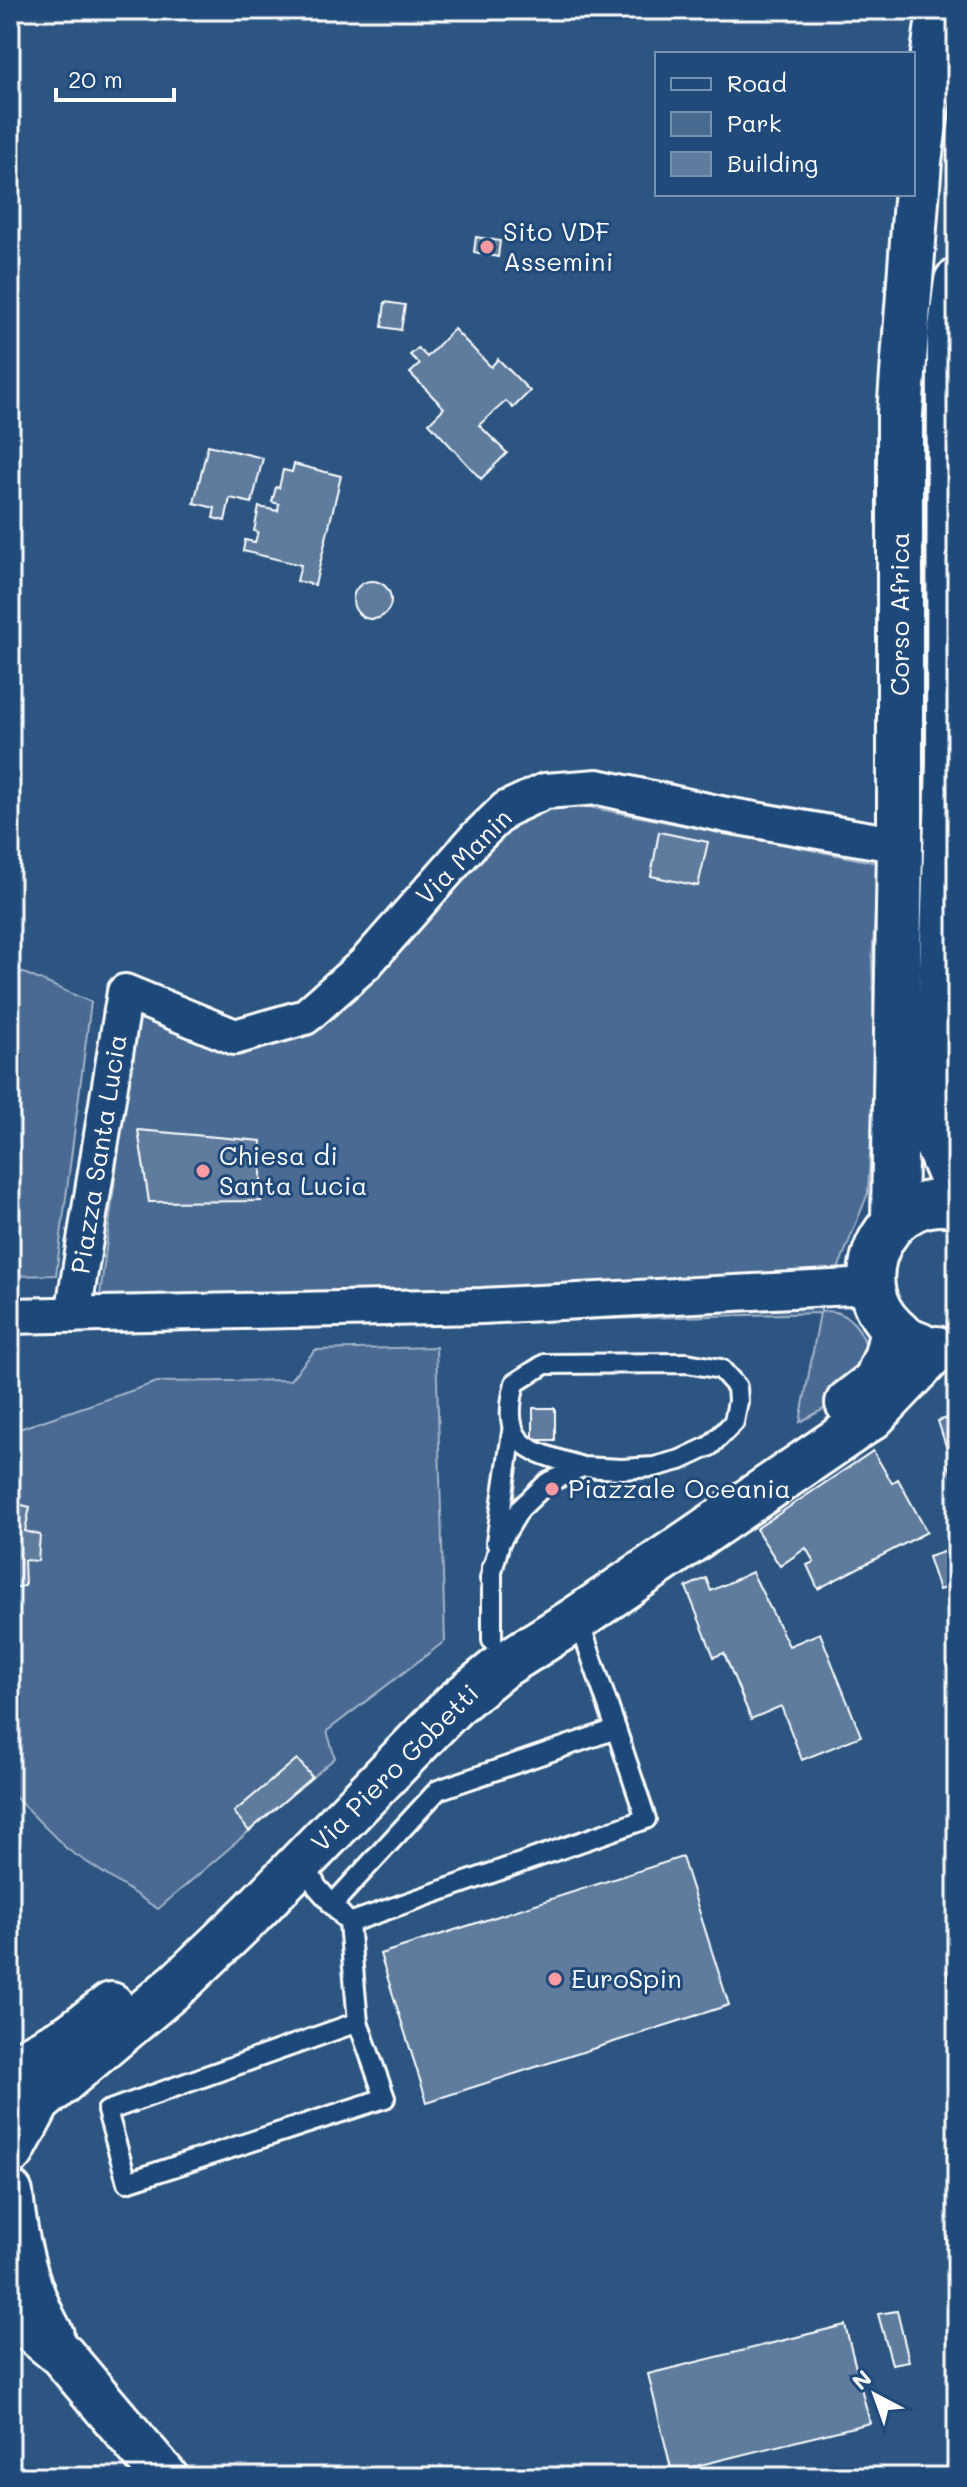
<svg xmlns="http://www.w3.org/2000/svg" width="967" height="2487" viewBox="0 0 967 2487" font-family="Mali,sans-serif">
	<rect width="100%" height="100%" fill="#2c5582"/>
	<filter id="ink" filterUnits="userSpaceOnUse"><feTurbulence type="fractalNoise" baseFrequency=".0125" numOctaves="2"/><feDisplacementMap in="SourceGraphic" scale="16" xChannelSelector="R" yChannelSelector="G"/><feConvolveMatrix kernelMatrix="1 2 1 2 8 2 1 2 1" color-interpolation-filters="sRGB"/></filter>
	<g filter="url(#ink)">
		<g fill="#486b92" stroke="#a4b5c8" stroke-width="2">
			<path d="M 558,806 L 584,806 L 878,863 L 872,963 L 875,1056 L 868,1193 L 838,1269 L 822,1275 L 821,1312 C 850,1307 865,1333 869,1358 L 842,1399 L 800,1422 L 820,1313 L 435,1324 L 96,1327 L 136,1014 L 243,1050 L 511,822 L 541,810 Z"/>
			<path d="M 10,967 L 91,1002 L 56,1275 L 10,1276 Z"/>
			<path d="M 436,1347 L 445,1641 L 327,1731 L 335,1758 L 158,1909 L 67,1849 L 10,1792 L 10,1432 L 157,1382 L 290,1380 L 315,1350 Z"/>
		</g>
		<g fill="#5e7c9f" stroke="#fff" stroke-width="2">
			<path d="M 476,237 L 500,241 L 498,257 L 474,252 Z"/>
			<path d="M 385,302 L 405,305 L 401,330 L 382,327 Z"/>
			<path d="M 454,329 L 491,367 L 498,359 L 530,391 L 513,408 L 506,401 L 479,425 L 507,453 L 481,479 L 429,423 L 444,408 L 410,373 L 420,364 L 410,355 L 418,348 L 427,357 Z"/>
			<path d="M 208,445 L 263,458 L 252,503 L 230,498 L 225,521 L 213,518 L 215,508 L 194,503 Z"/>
			<path d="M 294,464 L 341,476 L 315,585 L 297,581 L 301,565 L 243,551 L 245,540 L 255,542 L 258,532 L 254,531 L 259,507 L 278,511 L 279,504 L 272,502 L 276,487 L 279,488 L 283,470 L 292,472 Z"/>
			<circle cx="372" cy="600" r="19"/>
			<path d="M 659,832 L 708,842 L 698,886 L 651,876 Z"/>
			<path d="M 138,1130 L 261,1141 L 261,1201 L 149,1202 Z"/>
			<rect x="533" y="1408" width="22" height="32"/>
			<path d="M 957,1415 L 957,1491 L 949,1466 L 952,1465 L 938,1421 Z"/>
			<path d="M 873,1451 L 892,1483 L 898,1479 L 927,1532 L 818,1589 L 807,1565 L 814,1562 L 806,1548 L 780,1566 L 756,1529 Z"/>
			<path d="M 10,1502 L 30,1507 L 25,1531 L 40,1535 L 38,1561 L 24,1560 L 25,1586 L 10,1588 Z"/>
			<path d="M 949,1550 L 955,1567 L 957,1567 L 957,1584 L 939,1590 L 928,1557 Z"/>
			<path d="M 752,1572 L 789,1646 L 820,1633 L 861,1736 L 802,1760 L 781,1706 L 751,1719 L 724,1653 L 714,1657 L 686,1587 L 706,1578 L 711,1591 Z"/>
			<path d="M 297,1759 L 312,1777 L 249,1831 L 234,1812 Z"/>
			<path d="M 682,1857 L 729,2005 L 427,2102 L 380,1954 Z"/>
			<path d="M 957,1968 L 957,2003 L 946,1971 Z"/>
			<path d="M 957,2235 L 956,2242 L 957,2275 L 946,2238 Z"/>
			<path d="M 897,2311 L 909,2361 L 892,2364 L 878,2314 Z"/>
			<path d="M 845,2325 L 870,2423 L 672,2472 L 648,2374 Z"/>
		</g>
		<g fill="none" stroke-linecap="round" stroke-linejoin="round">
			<g stroke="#fff" stroke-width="24">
				<g id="lane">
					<path d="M 496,1542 L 512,1432"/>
					<path d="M 490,1579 L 500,1542 L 520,1509 L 547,1483 L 582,1467 L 622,1469 L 654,1467 L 680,1460 L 710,1446 L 734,1422 L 738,1401 L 737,1387 L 721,1369 L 687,1363 L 545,1364 L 515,1383 C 499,1448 529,1450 582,1467"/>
					<path d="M 578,1618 L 616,1729"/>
					<path d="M 492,1640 L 492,1567"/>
					<path d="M 304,1862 L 317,1887 L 349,1923 L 358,2022 L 385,2098 L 127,2182 L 107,2111 L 358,2022"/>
					<path d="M 332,1905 L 438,1790 L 616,1729 L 646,1819 L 349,1923"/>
				</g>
			</g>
			<g stroke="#fff" stroke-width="40">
				<g id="street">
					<path d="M 73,1315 L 125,992 L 235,1037 L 305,1017 L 365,964 L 476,838 L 506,809 L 545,791 L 598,787 L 726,815 L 900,845"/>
					<path d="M 10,1316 L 482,1306 L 871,1286"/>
				</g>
			</g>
			<g stroke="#fff" stroke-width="50">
				<g id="secondary">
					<path d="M 957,281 L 950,335 L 949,763 L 936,1142 L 952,1180 L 957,1187"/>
					<path d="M 894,1221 L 900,845 L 900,414 L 919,161 L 940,10"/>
					<path d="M 919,1345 C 905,1341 894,1330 885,1319 C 847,1269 893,1189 957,1205"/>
					<path d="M 848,1403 L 876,1381 L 887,1355 L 893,1330"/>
					<path d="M 10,2069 L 70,2036 L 111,2005"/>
					<path d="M 12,2151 L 38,2102 L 180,1982 L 251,1914 L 454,1705 L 502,1666 L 578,1618 L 872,1417 L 937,1349"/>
					<path d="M 10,2193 C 15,2244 26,2290 51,2335"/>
					<path d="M 10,2307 L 23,2323 L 62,2355 L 165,2477"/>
				</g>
			</g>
			<use href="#lane" stroke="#1f4a7a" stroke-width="18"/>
			<use href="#street" stroke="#1f4a7a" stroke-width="34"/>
			<use href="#secondary" stroke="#1f4a7a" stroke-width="44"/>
		</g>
	</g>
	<g fill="#ff9aa2" stroke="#1f4a7a" stroke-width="3">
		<circle cx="487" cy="247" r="8"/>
		<circle cx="203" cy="1171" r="8"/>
		<circle cx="552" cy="1489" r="8"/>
		<circle cx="555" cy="1979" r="8"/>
	</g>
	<g text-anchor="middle" stroke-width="6" stroke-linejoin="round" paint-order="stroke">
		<g font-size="26" fill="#fff" stroke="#1f4a7a" text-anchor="start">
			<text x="503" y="241">Sito VDF<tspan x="503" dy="30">Assemini</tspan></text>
			<text x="219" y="1165">Chiesa di<tspan x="219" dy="30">Santa Lucia</tspan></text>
			<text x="568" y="1498">Piazzale Oceania</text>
			<text x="571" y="1988">EuroSpin</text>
		</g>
		<g font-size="26" fill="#fff" stroke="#1f4a7a">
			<text transform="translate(900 614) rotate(-90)" y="9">Corso Africa</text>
			<text transform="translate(464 857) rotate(-45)" y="9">Via Manin</text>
			<text transform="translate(99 1154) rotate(-81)" y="9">Piazza Santa Lucia</text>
			<text transform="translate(395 1768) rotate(-45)" y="9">Via Piero Gobetti</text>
		</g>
	</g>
	<rect width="967" height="2487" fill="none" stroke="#1f4a7a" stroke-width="40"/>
	<rect x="20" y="20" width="927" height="2447" fill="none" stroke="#fff" stroke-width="3" filter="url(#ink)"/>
	<rect x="655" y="52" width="260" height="144" fill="#1f4a7a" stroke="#7992af" stroke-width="2"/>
	<rect x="671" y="78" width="40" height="12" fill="#1f4a7a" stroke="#7992af" stroke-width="2"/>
	<text x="727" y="92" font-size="24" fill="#ffffff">Road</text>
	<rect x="671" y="112" width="40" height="24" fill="#486b92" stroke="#7992af" stroke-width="2"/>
	<text x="727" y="132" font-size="24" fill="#ffffff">Park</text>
	<rect x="671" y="152" width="40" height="24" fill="#5e7c9f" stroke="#7992af" stroke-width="2"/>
	<text x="727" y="172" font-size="24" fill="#ffffff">Building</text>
	<g transform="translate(875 2395) rotate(319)" stroke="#1f4a7a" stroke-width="6" paint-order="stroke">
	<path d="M0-6L14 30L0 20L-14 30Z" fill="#ffffff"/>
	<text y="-12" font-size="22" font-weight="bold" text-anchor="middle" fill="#ffffff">N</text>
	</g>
	<path d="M56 88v12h118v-12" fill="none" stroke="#ffffff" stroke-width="4"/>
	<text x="68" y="88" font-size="24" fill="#ffffff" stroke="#1f4a7a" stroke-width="6" paint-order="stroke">20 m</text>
</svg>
